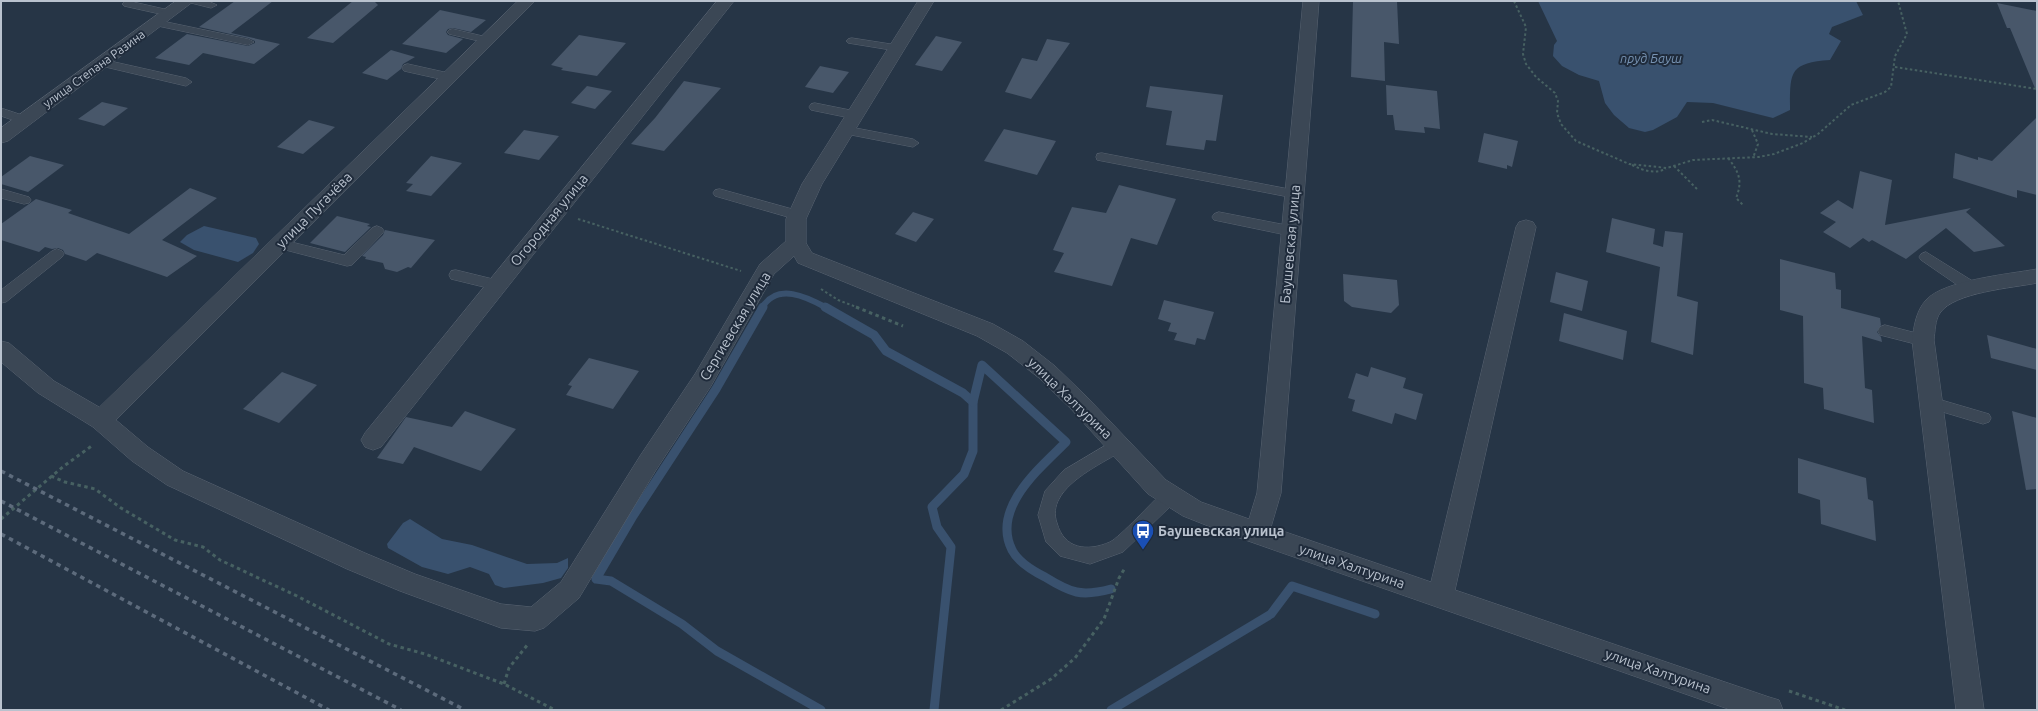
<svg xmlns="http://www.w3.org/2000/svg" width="2038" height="711" viewBox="0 0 2038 711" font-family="Ubuntu,sans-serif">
	<rect width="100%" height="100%" fill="#263546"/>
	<g fill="#39516e">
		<path d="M 1538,1 L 1856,1 L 1863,15 L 1832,27 L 1829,34 L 1841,41 L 1830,60 C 1789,63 1790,72 1790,110 L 1773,118 L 1713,103 L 1687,102 L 1677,117 L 1653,130 L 1645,132 L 1629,128 L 1614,115 L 1605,103 L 1599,81 L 1579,75 L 1562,66 L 1553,56 L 1554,45 L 1557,41 Z"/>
		<path d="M 204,226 L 256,238 L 259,244 L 253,253 L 238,262 L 194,250 L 180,242 L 187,235 Z"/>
		<path d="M 410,519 L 442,539 L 472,545 L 527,564 L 557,563 L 568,558 L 568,568 L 561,578 L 543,583 L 504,588 L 495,585 L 489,574 L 470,567 L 448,574 L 422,567 L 388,548 L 387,544 L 403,523 Z"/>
	</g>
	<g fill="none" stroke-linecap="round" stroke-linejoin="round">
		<path stroke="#39516e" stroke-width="6" d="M 762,308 C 777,282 807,297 827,308"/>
		<g stroke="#39516e" stroke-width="9">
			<path d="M 763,307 L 716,389 L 633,516 L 596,579 L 611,581 L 682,624 L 717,651 L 821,710"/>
			<path d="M 825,307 L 874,335 L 886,351 L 963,393 L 973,402 L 973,451 L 964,474 L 932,507 L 937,527 L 951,547 L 934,710"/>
			<path d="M 973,402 L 982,365 L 1066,442 C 1040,468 991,508 1012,550 C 1018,562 1033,571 1045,577 C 1071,593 1081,597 1111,589"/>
			<path d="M 1111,710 L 1271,614 L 1292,586 L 1375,614"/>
		</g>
	</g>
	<g fill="#48576a">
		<path d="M 235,1 L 273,1 L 231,33 L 280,44 L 254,64 L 203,53 L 189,65 L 155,58 L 187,34 L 248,46 L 255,43 L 255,41 L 248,38 L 199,27 Z"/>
		<path d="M 353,1 L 374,1 L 378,5 L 333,43 L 307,38 Z"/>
		<path d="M 1353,1 L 1397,1 L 1399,44 L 1384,42 L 1385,81 L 1351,77 Z"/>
		<path d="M 1997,3 L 2037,11 L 2037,93 L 2010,28 L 2007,28 Z"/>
		<path d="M 440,10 L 486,20 L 471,32 L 453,28 L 448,29 L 446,32 L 448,35 L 463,39 L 446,53 L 402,44 Z"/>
		<path d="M 579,35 L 626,43 L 597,76 L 561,70 L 563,68 L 551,65 Z"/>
		<path d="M 936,36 L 962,42 L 942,71 L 915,65 Z"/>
		<path d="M 1047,39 L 1070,43 L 1031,99 L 1005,92 L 1022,58 L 1037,61 Z"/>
		<path d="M 391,50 L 415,57 L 403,64 L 401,69 L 387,80 L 362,73 Z"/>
		<path d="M 820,66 L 849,72 L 833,93 L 805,87 Z"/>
		<path d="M 684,81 L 721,88 L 664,151 L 631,144 L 655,118 Z"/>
		<path d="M 1386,85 L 1437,91 L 1440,129 L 1424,127 L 1425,133 L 1395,130 L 1393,115 L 1387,115 Z"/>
		<path d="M 587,86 L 612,91 L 595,109 L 571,103 Z"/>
		<path d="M 1150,86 L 1223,95 L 1216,141 L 1206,140 L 1204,150 L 1166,145 L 1172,111 L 1146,107 Z"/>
		<path d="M 102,102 L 128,108 L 104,126 L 78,119 Z"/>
		<path d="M 2037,117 L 2037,195 L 2017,190 L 2017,198 L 1953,178 L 1955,153 L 1978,160 L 1978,157 L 1992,161 Z"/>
		<path d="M 309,120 L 335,127 L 303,154 L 277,147 Z"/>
		<path d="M 1004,129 L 1056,141 L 1037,175 L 984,161 Z"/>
		<path d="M 524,130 L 559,136 L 539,160 L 504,153 Z"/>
		<path d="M 1484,133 L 1518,141 L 1512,167 L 1507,165 L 1507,169 L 1478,162 Z"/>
		<path d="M 30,156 L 64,165 L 28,192 L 1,184 L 1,177 Z"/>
		<path d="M 431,156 L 462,163 L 431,196 L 406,191 L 413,184 L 406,183 Z"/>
		<path d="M 1860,171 L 1892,180 L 1885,225 L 1971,208 L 1966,212 L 2005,246 L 1974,252 L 1946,228 L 1906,259 L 1872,240 L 1869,242 L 1863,238 L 1850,248 L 1823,232 L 1836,222 L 1820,213 L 1838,200 L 1853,209 Z"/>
		<path d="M 1119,185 L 1176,199 L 1157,245 L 1131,238 L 1112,286 L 1054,272 L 1064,253 L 1053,250 L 1072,207 L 1106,213 Z"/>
		<path d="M 190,188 L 217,198 L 162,240 L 197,256 L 167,277 L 97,253 L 86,261 L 65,254 L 63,250 L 58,248 L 52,249 L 45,247 L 39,252 L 1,240 L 1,224 L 36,199 L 72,210 L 68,213 L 129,234 Z"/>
		<path d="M 913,212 L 934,219 L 916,242 L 895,234 Z"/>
		<path d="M 337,216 L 370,224 L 367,226 L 371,227 L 345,252 L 310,243 Z"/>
		<path d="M 1612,218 L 1655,229 L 1653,244 L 1663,247 L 1665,231 L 1683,233 L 1677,296 L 1698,302 L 1693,355 L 1651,342 L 1660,267 L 1606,252 Z"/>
		<path d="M 385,230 L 435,240 L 411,268 L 408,267 L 397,272 L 385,269 L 383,263 L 365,259 L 366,257 L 362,256 L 383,235 Z"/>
		<path d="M 1780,259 L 1835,273 L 1836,289 L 1841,290 L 1841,308 L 1880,318 L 1881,325 L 1877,332 L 1881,337 L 1882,342 L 1862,336 L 1865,388 L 1872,390 L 1874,423 L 1824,409 L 1823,388 L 1804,383 L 1803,316 L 1780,310 Z"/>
		<path d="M 1556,272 L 1588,281 L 1582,311 L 1550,302 Z"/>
		<path d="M 1343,274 L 1397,280 L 1399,305 L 1391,313 L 1352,307 L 1344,301 Z"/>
		<path d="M 1164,300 L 1214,312 L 1205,340 L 1197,338 L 1195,345 L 1174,340 L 1177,333 L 1168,331 L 1171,323 L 1158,319 Z"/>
		<path d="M 1564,313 L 1627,331 L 1623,360 L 1559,341 Z"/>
		<path d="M 1987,335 L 2037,349 L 2037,370 L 1991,358 Z"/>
		<path d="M 589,358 L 639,371 L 613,409 L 566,395 L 572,386 L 568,385 Z"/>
		<path d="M 1371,367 L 1406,378 L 1403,388 L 1423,394 L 1416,420 L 1395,413 L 1392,424 L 1352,411 L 1355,400 L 1348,398 L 1356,373 L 1368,377 Z"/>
		<path d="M 282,372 L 317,385 L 279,423 L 243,409 Z"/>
		<path d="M 465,411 L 516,429 L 481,471 L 414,447 L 403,464 L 377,458 L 406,417 L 452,427 Z"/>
		<path d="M 2012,411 L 2037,418 L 2037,489 L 2026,490 Z"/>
		<path d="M 1798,458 L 1866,478 L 1868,499 L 1873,501 L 1876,541 L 1821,524 L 1820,500 L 1798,493 Z"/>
	</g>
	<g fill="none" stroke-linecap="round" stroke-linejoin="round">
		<g stroke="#596472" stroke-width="1">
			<g id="service">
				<path d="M 129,1 L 173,11 L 175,13 L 169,16 L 124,6 L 122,4 L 124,2 Z"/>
				<path d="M 189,1 L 208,1 L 217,5 L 211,8 L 191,3 Z"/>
				<path d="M 157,20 L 248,39 L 254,42 L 248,45 L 153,25 L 151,23 Z"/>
				<path d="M 453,29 L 491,38 L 493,40 L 487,43 L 449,34 L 447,32 L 449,30 Z"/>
				<path d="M 852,38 L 897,45 L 903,48 L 897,51 L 848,43 L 846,41 L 848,39 Z"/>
				<path d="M 101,59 L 186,78 L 192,82 L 186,86 L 97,65 L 95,63 Z"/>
				<path d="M 408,64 L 453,74 L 455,77 L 449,81 L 404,71 L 402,68 L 404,65 Z"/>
				<path d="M 815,103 L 855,111 L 861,115 L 855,119 L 811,110 L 809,107 L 811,104 Z"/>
				<path d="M 1,108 L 28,117 L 30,120 L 24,124 L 1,116 Z"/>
				<path d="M 845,126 L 913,139 L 919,143 L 913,147 L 841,133 L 839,130 L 841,127 Z"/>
				<path d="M 1102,153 L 1294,190 L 1299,191 L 1301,194 L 1299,197 L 1294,198 L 1097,160 L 1096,157 L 1097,154 Z"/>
				<path d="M 1,189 L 29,197 L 31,200 L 29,203 L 24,204 L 1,198 Z"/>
				<path d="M 720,189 L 803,212 L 805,215 L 803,218 L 798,220 L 715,196 L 713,193 L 715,190 Z"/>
				<path d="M 1219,212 L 1291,226 L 1296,228 L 1298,231 L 1296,234 L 1291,236 L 1214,220 L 1212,217 L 1214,214 Z"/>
				<path d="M 377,226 L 382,228 L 384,231 L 382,234 L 352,265 L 347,266 L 274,247 L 272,244 L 274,241 L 279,239 L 344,255 L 372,228 Z"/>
				<path d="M 57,249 L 62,251 L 64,254 L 62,257 L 6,302 L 1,303 L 1,290 L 52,251 Z"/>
				<path d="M 1926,252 L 1979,285 L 1981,289 L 1979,293 L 1974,294 L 1969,293 L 1921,260 L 1919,257 L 1921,254 Z"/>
				<path d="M 456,270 L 501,281 L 503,285 L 501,289 L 496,290 L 451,279 L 449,275 L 451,271 Z"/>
				<path d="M 1885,325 L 1928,336 L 1930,340 L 1928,344 L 1923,346 L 1880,335 L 1878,331 L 1880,327 Z"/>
				<path d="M 1931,397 L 1989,414 L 1991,418 L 1989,422 L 1983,424 L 1926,407 L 1923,403 L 1926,399 Z"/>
				<path d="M 1118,438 L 1124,440 L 1126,445 L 1124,450 C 1104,462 1070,478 1059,499 C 1055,506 1054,515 1057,523 C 1064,549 1087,552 1110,542 C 1120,537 1152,502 1163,492 L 1169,490 L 1175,492 L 1177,497 L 1175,502 L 1123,552 L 1090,564 L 1060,556 L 1046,542 L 1038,515 L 1045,491 L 1064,470 Z"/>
			</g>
		</g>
		<g stroke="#596472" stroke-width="1">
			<g id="minor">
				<path d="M 176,1 L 194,1 L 8,141 L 1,143 L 1,128 Z"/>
				<path d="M 518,1 L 535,1 L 116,420 L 148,447 L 183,471 L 365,553 L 415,574 L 501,604 L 531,607 L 561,582 L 640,456 L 695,374 L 760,264 L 786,241 L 786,219 L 802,184 L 918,1 L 934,1 L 822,184 L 806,219 L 806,243 L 812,253 L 993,324 L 1023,341 L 1055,366 L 1087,397 L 1166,480 L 1201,502 L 1249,519 L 1257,493 L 1303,1 L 1319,1 L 1281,493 L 1271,527 L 1431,582 L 1516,227 L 1519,222 L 1526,220 L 1533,222 L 1536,227 L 1455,590 L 1769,697 L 1779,700 L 1783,710 L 1731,710 L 1231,535 L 1183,516 L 1148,494 L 1071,409 L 1039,378 L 1007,353 L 977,336 L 798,263 L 794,256 L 774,274 L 711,386 L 656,470 L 579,598 L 544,628 L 535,631 L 501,628 L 400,591 L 347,569 L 167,485 L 132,461 L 93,427 L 38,393 L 1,362 L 1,341 L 9,343 L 54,381 L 99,407 Z"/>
				<path d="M 717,1 L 734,1 L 381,447 L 373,450 L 365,447 L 361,440 L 365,433 Z"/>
				<path d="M 2037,269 L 2037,283 C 2013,288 1954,292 1940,313 C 1935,320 1935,332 1934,340 L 1984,710 L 1956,710 L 1912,340 C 1914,326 1916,311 1926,300 C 1944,280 2010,274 2037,269 Z"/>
			</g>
		</g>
		<g stroke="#476162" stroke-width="2" stroke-dasharray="2.5 2.5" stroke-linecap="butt">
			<path d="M 1514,1 L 1526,27 L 1523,54 L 1526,64 L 1536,77 L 1555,93 L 1558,101 L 1557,113 L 1561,124 L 1576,141 L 1629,164 L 1667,168 L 1693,160 L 1759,157 L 1774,154 L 1803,143 L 1818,134 L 1851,105 L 1885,92 L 1891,87 L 1895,56 L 1907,34 L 1898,1"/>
			<path d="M 1895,67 L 2037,89"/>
			<path d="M 1702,122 L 1712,120 L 1772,134 L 1812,137"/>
			<path d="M 1752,130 L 1758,144 L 1753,158"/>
			<path d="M 1728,158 C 1739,172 1743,181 1736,198 L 1743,205"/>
			<path d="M 1632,165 C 1644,171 1654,174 1666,169"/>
			<path d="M 1674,166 L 1697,189"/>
			<path d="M 578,219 L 741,271"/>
			<path d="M 821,289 L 838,300 L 859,308"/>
		</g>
		<g stroke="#476162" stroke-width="3" stroke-dasharray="3.5 3.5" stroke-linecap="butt">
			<path d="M 856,307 L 903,326"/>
			<path d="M 51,476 L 65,482 L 95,489 L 121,508 L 175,540 L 203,547 L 220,560 L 297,596 L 389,644 L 425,654 L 504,684 L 555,710"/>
			<path d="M 1,519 L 64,466 L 93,445"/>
			<path d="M 504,684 L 509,668 L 528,644"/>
			<path d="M 1789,691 L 1845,710"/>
			<path d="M 1001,710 L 1051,679 L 1075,658 L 1104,619 L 1119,578 L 1125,568"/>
		</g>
		<use href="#service" fill="#3b4755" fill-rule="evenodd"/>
		<use href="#minor" fill="#3b4755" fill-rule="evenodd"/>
		<g stroke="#5d6b7c" stroke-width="3.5" stroke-dasharray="4.5 4.5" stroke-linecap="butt">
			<path d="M 1,471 L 465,710"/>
			<path d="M 1,501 L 401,710"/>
			<path d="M 1,534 L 329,710"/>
		</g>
	</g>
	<defs>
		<g id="bus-pin" transform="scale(1.15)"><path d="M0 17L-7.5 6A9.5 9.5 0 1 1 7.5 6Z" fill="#1a4fb4" stroke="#1f2b3b"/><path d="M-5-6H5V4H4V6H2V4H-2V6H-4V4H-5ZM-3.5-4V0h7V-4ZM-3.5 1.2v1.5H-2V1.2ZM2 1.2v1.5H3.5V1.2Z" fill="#fff"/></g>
	</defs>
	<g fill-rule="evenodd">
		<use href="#bus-pin" x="1143" y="531"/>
	</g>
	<g text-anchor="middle" stroke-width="4" stroke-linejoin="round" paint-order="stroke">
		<g font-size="12" fill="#b9c2ce" stroke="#1f2b3b">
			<text transform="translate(94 69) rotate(-36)" y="4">улица Степана Разина</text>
		</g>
		<g font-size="13" font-style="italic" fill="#7793b3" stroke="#1f2b3b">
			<text x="1651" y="63">пруд Бауш</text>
		</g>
		<g font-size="14" fill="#b9c2ce" stroke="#1f2b3b">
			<text transform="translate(314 210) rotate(-45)" y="5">улица Пугачёва</text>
			<text transform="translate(549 220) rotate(-51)" y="5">Огородная улица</text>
			<text transform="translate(1290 244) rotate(-85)" y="5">Баушевская улица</text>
			<text transform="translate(735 326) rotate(-59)" y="5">Сергиевская улица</text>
			<text transform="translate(1070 398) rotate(44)" y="5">улица Халтурина</text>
			<text transform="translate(1352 566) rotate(19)" y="5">улица Халтурина</text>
			<text transform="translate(1658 671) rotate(19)" y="5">улица Халтурина</text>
		</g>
		<g font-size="14" font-weight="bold" fill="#b9c2ce" stroke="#1f2b3b" text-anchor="start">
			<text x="1158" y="536">Баушевская улица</text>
		</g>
	</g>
	<rect width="2038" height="711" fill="none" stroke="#b9c2ce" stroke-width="4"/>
</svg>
